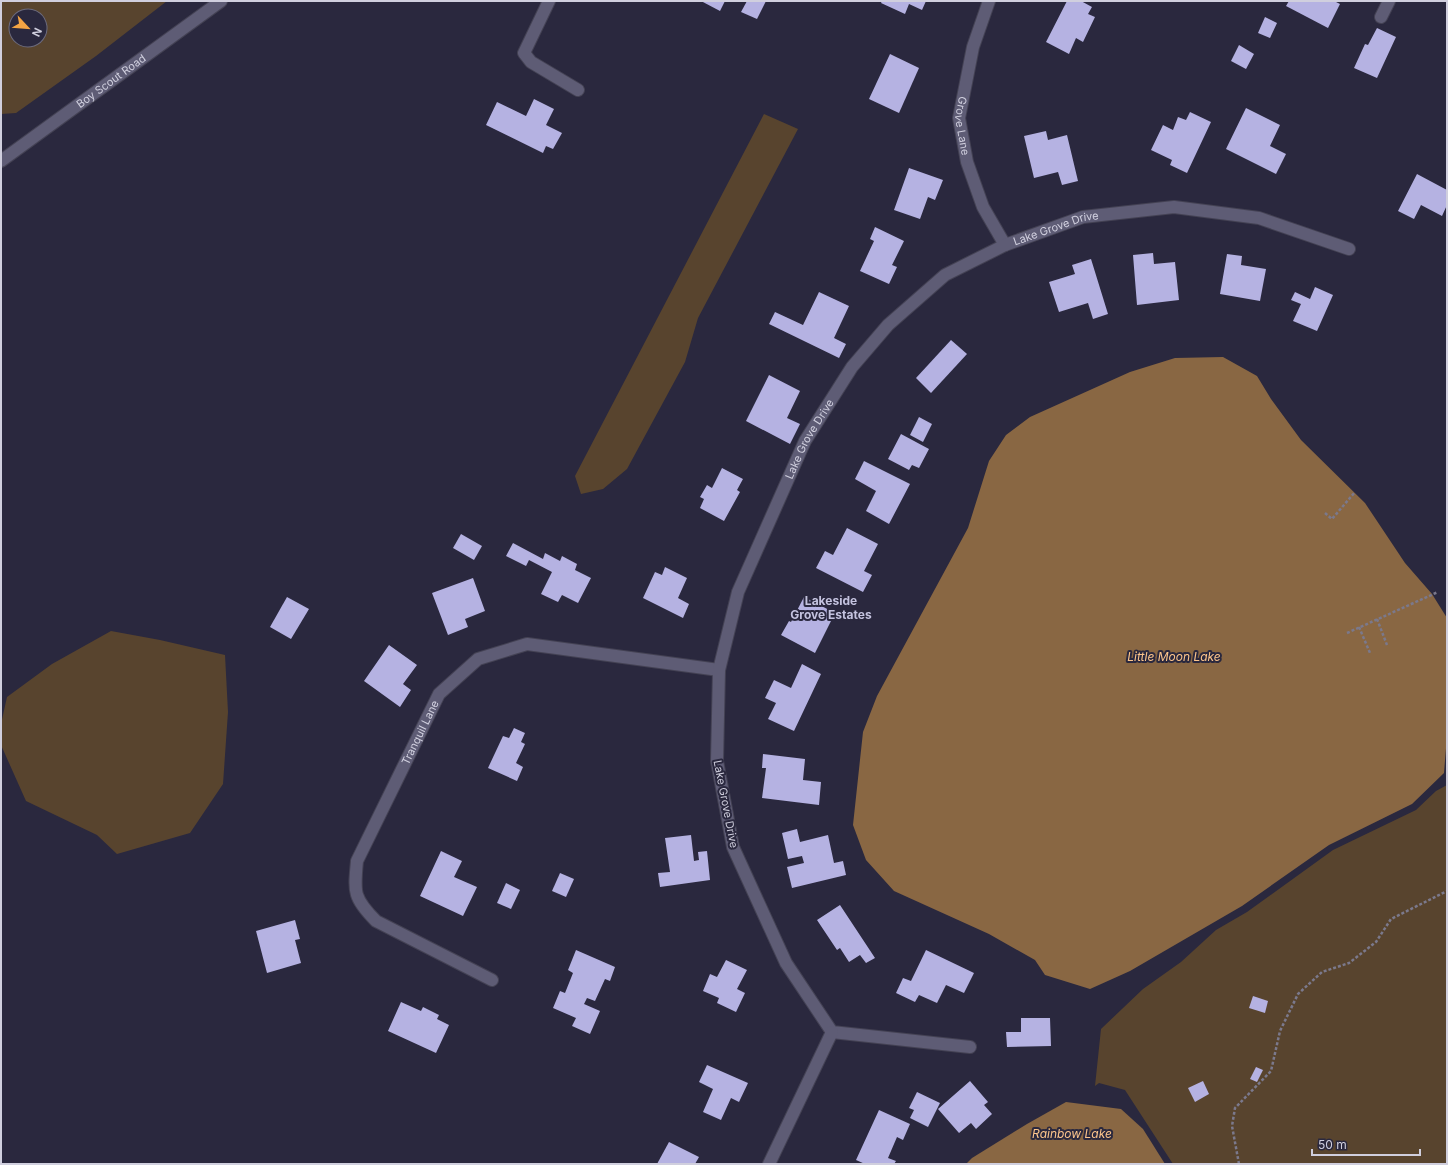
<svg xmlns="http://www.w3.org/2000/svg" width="1448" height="1165" viewBox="0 0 1448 1165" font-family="Inter,sans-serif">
	<rect width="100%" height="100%" fill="#2a283e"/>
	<g fill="#58442e" fill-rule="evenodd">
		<path d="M 1,1 L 167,1 L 96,56 L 16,113 L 1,114 ZM 16,16 L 40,16 L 40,40 L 16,40 Z"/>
		<path d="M 764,114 L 798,129 L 698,318 L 685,362 L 627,469 L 603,489 L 581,494 L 575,476 Z"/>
		<path d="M 111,631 L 160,640 L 225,655 L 228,712 L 223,784 L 190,833 L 117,854 L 97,835 L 26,801 L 1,745 L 1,724 L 7,697 L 52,664 Z"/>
		<path d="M 1447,785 L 1447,1164 L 1173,1164 L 1125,1090 L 1099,1083 L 1095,1086 L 1101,1029 L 1143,989 L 1181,962 L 1216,930 L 1247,912 L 1333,850 L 1416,810 L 1436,791 Z"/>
	</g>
	<g fill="#896743">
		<path d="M 1223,357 L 1257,376 L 1271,399 L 1301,440 L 1365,503 L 1405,563 L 1432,594 L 1447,618 L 1447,736 L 1444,773 L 1412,804 L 1329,845 L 1242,906 L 1130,971 L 1090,989 L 1045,975 L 1035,960 L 989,934 L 894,891 L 866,860 L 853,825 L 863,732 L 877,696 L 968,528 L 989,461 L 1006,435 L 1030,417 L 1130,372 L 1175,358 Z"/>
		<path d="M 1066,1102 L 1121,1109 L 1143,1129 L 1165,1164 L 966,1164 L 972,1158 L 1027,1124 Z"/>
	</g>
	<g fill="#b5b2e2">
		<path d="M 701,1 L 725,1 L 720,11 Z"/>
		<path d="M 747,1 L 766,1 L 757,19 L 741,12 Z"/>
		<path d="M 882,1 L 926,1 L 922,10 L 909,4 L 905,14 L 881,3 Z"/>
		<path d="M 1067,1 L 1081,1 L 1092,7 L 1088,14 L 1095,17 L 1083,42 L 1076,38 L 1069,54 L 1046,42 Z"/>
		<path d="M 1289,1 L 1334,1 L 1340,4 L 1328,28 L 1286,6 Z"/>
		<path d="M 1265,17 L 1277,23 L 1270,38 L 1258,33 Z"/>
		<path d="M 1377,28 L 1396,37 L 1377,78 L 1354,68 L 1365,44 L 1368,45 Z"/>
		<path d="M 1239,45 L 1254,54 L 1246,69 L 1231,61 Z"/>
		<path d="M 890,54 L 919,68 L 899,113 L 869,99 Z"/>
		<path d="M 534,99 L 554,109 L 546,125 L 562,133 L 553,149 L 546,146 L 543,153 L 486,125 L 497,102 L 526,116 Z"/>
		<path d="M 1246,108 L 1280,125 L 1270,146 L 1286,154 L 1276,174 L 1226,149 Z"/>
		<path d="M 1190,112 L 1211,122 L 1187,173 L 1170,165 L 1172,160 L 1151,150 L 1163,125 L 1173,130 L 1178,117 L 1186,120 Z"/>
		<path d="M 1046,131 L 1048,140 L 1067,135 L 1078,181 L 1062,185 L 1058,172 L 1034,178 L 1024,136 Z"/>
		<path d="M 909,168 L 943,180 L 935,200 L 928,197 L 920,219 L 894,210 Z"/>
		<path d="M 1417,174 L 1447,190 L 1447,205 L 1442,216 L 1421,205 L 1414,219 L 1398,211 Z"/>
		<path d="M 875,227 L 904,241 L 892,265 L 897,267 L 889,284 L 860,271 L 874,241 L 870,239 Z"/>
		<path d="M 1153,253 L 1154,264 L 1175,262 L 1179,300 L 1137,305 L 1133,255 Z"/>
		<path d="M 1227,254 L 1242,256 L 1241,265 L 1266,269 L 1260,301 L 1220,294 Z"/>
		<path d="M 1091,259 L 1108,314 L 1093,319 L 1088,303 L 1059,312 L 1049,282 L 1075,274 L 1072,265 Z"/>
		<path d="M 1315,287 L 1333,295 L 1317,331 L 1293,321 L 1301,304 L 1291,300 L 1295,292 L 1310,299 Z"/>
		<path d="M 819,292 L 849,306 L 834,338 L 846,344 L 839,358 L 769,324 L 775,312 L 803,325 Z"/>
		<path d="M 951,340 L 967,354 L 931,393 L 916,378 Z"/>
		<path d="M 769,375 L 800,391 L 787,418 L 800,424 L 790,444 L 746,421 Z"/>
		<path d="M 919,417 L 932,424 L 923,442 L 910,435 Z"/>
		<path d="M 901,434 L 929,449 L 919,468 L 912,465 L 909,470 L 888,459 Z"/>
		<path d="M 864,461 L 910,484 L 889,524 L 866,511 L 876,491 L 855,479 Z"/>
		<path d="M 722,468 L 743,479 L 737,490 L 740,492 L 724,521 L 700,508 L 704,499 L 700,497 L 707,485 L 712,488 Z"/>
		<path d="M 847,528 L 878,544 L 864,571 L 872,575 L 863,592 L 816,568 L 825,551 L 833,555 Z"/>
		<path d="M 461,534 L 482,546 L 474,560 L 453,548 Z"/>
		<path d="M 513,543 L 543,559 L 545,553 L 560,561 L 562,556 L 577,564 L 575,570 L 591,578 L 578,603 L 562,595 L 558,602 L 541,594 L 552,572 L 529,560 L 526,566 L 506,556 Z"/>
		<path d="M 665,567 L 687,578 L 678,598 L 689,604 L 683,618 L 643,598 L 655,572 L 662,575 Z"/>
		<path d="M 473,578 L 485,611 L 465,619 L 468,627 L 448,635 L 432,593 Z"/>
		<path d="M 287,597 L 309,609 L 291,639 L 270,627 Z"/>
		<path d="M 804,597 L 835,613 L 815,653 L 781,635 L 789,621 L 791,622 Z"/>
		<path d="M 389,645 L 417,665 L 403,684 L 411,690 L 400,707 L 364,681 Z"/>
		<path d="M 802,664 L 821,674 L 794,731 L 768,719 L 776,703 L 765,698 L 774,680 L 791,688 Z"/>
		<path d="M 514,728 L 525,733 L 521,742 L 525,744 L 516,763 L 523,767 L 517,781 L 488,768 L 503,736 L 509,738 Z"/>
		<path d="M 763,754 L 805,759 L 803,780 L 821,782 L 819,805 L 762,798 L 766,768 L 762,768 Z"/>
		<path d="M 797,829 L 800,842 L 828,835 L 834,863 L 843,861 L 846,875 L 792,888 L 787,867 L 804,863 L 802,856 L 788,859 L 782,833 Z"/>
		<path d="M 691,835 L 694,861 L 699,860 L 698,852 L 707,851 L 710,880 L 660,887 L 658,873 L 670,872 L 665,838 Z"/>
		<path d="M 441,851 L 462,861 L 454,877 L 477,887 L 463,916 L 420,896 Z"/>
		<path d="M 560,873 L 574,879 L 566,897 L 552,891 Z"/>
		<path d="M 506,883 L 520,890 L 511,909 L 497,903 Z"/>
		<path d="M 840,905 L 875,958 L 866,963 L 860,955 L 849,962 L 840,948 L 837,950 L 817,920 Z"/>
		<path d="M 295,920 L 300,939 L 295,940 L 301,963 L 267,973 L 256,931 Z"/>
		<path d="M 576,950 L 615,967 L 610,981 L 605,979 L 595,1001 L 587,998 L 584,1004 L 600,1011 L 590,1034 L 572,1026 L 576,1018 L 553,1008 L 560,991 L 565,993 L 573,973 L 568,970 Z"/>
		<path d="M 926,950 L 974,973 L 964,993 L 946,985 L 937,1003 L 919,995 L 915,1002 L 896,993 L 903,978 L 911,981 Z"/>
		<path d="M 726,960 L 747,970 L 737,989 L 745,993 L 736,1012 L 717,1003 L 719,998 L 703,991 L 710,974 L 717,977 Z"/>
		<path d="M 1253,996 L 1268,1001 L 1265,1013 L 1249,1008 Z"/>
		<path d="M 401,1002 L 421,1011 L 423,1007 L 439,1015 L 437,1019 L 449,1025 L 436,1053 L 388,1031 Z"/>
		<path d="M 1021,1018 L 1050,1018 L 1051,1046 L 1007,1047 L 1006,1032 L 1021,1032 Z"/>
		<path d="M 707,1065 L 748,1083 L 739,1102 L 731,1098 L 721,1120 L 703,1112 L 713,1089 L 699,1082 Z"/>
		<path d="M 1256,1067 L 1263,1070 L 1257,1082 L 1250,1079 Z"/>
		<path d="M 970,1081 L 988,1102 L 984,1105 L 992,1114 L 976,1129 L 971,1123 L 959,1133 L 938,1109 Z"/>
		<path d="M 1203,1081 L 1209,1094 L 1195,1102 L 1188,1088 Z"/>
		<path d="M 917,1092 L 940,1103 L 928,1127 L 910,1118 L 914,1110 L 909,1108 Z"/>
		<path d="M 879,1110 L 910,1124 L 903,1140 L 897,1137 L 888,1158 L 896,1161 L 894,1164 L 865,1164 L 856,1160 Z"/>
		<path d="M 669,1142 L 699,1157 L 695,1164 L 657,1164 Z"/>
	</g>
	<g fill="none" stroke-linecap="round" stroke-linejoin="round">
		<g stroke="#444254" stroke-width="14">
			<g id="minor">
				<path d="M 549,1 L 524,53 L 531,62 L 578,90"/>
				<path id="s1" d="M 989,1 L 973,47 L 959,118 L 967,162 L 983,207 L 1005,245"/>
				<path d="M 1381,17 L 1389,1"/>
				<path id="s2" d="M 1,161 L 221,1"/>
				<path id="s3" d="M 492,980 L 376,921 C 353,898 354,892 357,861 L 439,694 L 478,659 L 527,644 L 719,670"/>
				<path id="s4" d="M 970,1047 L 832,1032 L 786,963 L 733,847 L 717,761 L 719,670 L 738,592 L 805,441 L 852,367 L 888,325 L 945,275 L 1005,245 L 1083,217 L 1174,207 L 1259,218 L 1349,249"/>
				<path d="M 769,1164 L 832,1032"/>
			</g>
		</g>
		<g stroke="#7b798c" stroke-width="2.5" stroke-dasharray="3 2" stroke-linecap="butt">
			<path d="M 1325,513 L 1332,519 L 1355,492"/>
			<path d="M 1377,619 L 1387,645"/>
			<path d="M 1359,627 L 1370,653"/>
			<path d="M 1347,633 L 1438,592"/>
			<path d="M 1239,1164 L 1232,1126 L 1235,1108 L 1271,1071 L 1280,1031 L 1298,994 L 1322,972 L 1349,963 L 1376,942 L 1391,919 L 1447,891"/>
		</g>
		<use href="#minor" stroke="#5e5c75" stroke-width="12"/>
	</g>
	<g text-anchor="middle" stroke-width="4" stroke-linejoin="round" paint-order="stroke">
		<g font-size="11" fill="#d0cfde" stroke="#2a283e">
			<text dy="4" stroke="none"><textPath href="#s2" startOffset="136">Boy Scout Road</textPath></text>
			<text dy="4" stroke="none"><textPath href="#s1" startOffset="129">Grove Lane</textPath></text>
			<text dy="4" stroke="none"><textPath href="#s4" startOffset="1113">Lake Grove Drive</textPath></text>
			<text dy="4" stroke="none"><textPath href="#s4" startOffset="777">Lake Grove Drive</textPath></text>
			<text dy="4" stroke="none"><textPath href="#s3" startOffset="340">Tranquil Lane</textPath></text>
			<text transform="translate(726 804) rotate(79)" y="4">Lake Grove Drive</text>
		</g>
		<g font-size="12" font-weight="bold" fill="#c4c3df" stroke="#2a283e">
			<text x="831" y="605">Lakeside<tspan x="831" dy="14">Grove Estates</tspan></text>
		</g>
		<g font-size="12" font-style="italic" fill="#fec68c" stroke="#2a283e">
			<text x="1174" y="661">Little Moon Lake</text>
			<text x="1072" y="1138">Rainbow Lake</text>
		</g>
	</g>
	<rect width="1448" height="1165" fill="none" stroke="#d0cfde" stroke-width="4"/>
	<g transform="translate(28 28) rotate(116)"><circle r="19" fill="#2a283e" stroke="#6c6b7e"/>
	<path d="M0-3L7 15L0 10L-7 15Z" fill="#f4a444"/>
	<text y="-6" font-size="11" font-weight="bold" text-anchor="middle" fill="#d0cfde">N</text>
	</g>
	<path d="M1312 1149v6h108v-6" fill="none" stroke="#d0cfde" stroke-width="2"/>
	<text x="1318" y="1149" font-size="12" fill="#d0cfde" stroke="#2a283e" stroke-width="3" paint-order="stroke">50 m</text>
</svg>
